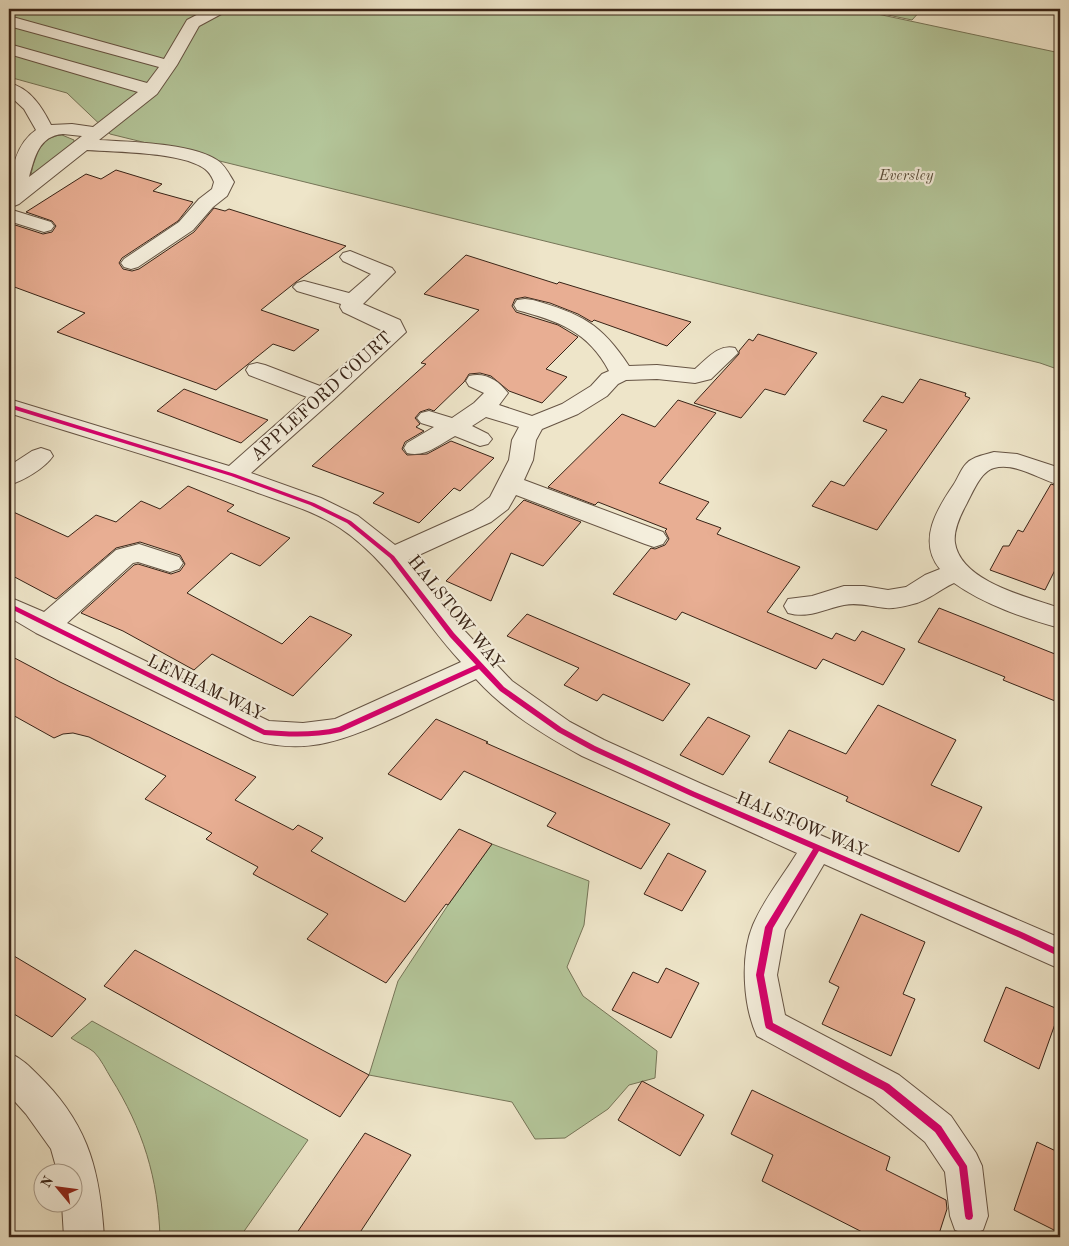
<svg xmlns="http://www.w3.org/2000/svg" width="1069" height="1246" viewBox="0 0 1069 1246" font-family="'Old Standard TT',serif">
	<rect width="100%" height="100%" fill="#eee5c9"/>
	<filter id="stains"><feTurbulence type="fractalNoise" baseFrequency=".004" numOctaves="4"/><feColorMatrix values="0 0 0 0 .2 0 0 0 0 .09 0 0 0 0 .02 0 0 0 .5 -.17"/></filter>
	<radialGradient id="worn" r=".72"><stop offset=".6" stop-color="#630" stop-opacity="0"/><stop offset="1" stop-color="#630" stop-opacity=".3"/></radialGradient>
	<g fill="#b4c69a" stroke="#767558">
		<path d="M 9,9 L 854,9 L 1060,53 L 1060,370 L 1040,363 L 110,134 L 67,93 L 9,77 Z"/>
		<path d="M 859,9 L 922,9 L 912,20 Z"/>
		<path d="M 62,135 L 74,140 L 74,144 L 31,175 C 34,156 41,136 62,135 Z"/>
		<path d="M 492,844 L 589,881 L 584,925 L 567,967 L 583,996 L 657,1051 L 655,1078 L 629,1085 L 608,1109 L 565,1138 L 535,1139 L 512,1102 L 369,1075 L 398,981 L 448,905 Z"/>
		<path d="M 92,1021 L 308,1140 L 240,1237 L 160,1237 C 158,1178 143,1129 111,1078 C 106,1070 101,1059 94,1052 C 88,1047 78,1043 71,1038 Z"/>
	</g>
	<g fill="#e8ae93" stroke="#392417">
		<path d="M 116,170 L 162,184 L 153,191 L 193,202 L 178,221 L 122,258 L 119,263 L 123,269 L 132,271 L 139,269 L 194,232 L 214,208 L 225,211 L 229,209 L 346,246 L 296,282 L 261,310 L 319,330 L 294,351 L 273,344 L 216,390 L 57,332 L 85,313 L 9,285 L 9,223 L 43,234 L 52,232 L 56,226 L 52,221 L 26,212 L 86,174 L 101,179 Z"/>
		<path d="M 466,255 L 557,284 L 559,282 L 691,322 L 667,346 L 594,320 L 592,322 L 578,314 L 550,303 L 525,297 L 515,299 L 512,306 L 516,312 L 558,325 L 578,337 L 546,369 L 567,377 L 542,403 L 509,391 L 491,376 L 480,373 L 469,374 L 464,382 L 434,411 L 429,409 L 420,412 L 415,418 L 420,424 L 416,427 L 424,431 L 405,442 L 402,449 L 407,455 L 427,454 L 451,441 L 494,458 L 460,491 L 454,488 L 419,523 L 373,503 L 384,493 L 312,466 L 426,364 L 421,363 L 479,310 L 424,294 Z"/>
		<path d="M 758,334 L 817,353 L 785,395 L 765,389 L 741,418 L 694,403 L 739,354 L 739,351 L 749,339 L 753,341 Z"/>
		<path d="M 920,379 L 966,393 L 965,396 L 970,398 L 877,530 L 812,506 L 831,481 L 844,486 L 887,430 L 863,421 L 882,396 L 903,403 Z"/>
		<path d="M 184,389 L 268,420 L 241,443 L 157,411 Z"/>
		<path d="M 678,400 L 716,413 L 659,483 L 709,502 L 696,519 L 721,528 L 717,534 L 800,567 L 767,612 L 832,639 L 836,633 L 855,641 L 862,631 L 905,649 L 883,685 L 823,659 L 816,669 L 682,612 L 676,620 L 613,594 L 651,548 L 655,549 L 665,545 L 669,539 L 665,531 L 667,529 L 598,502 L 595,505 L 548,487 L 622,414 L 655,427 Z"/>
		<path d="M 1051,484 L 1060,487 L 1060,560 L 1045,590 L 990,570 L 1003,546 L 1009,546 L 1018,530 L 1023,532 Z"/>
		<path d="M 188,486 L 234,505 L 227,511 L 290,538 L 260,566 L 231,553 L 187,593 L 282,644 L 310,616 L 352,635 L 293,696 L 212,654 L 194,670 L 123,631 L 81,613 L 134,565 L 138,564 L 171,574 L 180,571 L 185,564 L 180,555 L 140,542 L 116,548 L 56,599 L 9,574 L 9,510 L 68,537 L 96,515 L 116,522 L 141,501 L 160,509 Z"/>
		<path d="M 524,500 L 581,522 L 543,566 L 511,553 L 491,601 L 446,581 Z"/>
		<path d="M 939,608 L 1060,656 L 1060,703 L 1003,680 L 1005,677 L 918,642 Z"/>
		<path d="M 527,614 L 690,684 L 663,721 L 603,694 L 597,701 L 564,685 L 579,668 L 507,636 Z"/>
		<path d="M 9,655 L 60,682 L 256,777 L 235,800 L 293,830 L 298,825 L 323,838 L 311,851 L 405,902 L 459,829 L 492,844 L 448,905 L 446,904 L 386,983 L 307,939 L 328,914 L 253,874 L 258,867 L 206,839 L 212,833 L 145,799 L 166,776 L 89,737 L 73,733 L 63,734 L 54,738 L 9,713 Z"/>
		<path d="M 878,705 L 956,740 L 931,785 L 982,807 L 959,852 L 846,801 L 848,797 L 769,762 L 789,730 L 846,754 Z"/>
		<path d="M 708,717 L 750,736 L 723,775 L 680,755 Z"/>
		<path d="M 436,719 L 488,742 L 486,743 L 670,824 L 641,869 L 547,826 L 556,813 L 464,771 L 441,800 L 388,774 Z"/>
		<path d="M 668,853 L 706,871 L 682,911 L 644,894 Z"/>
		<path d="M 861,914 L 925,942 L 903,994 L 915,999 L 891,1056 L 822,1024 L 839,987 L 829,982 Z"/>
		<path d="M 135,950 L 369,1075 L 340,1117 L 104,986 Z"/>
		<path d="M 9,953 L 86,999 L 52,1037 L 9,1011 Z"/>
		<path d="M 666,968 L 699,983 L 671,1038 L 612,1010 L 633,972 L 658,983 Z"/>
		<path d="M 1006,987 L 1060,1010 L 1039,1069 L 984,1041 Z"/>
		<path d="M 642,1081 L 704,1115 L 680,1156 L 618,1120 Z"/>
		<path d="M 752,1090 L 890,1157 L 886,1170 L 946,1200 L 947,1209 L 938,1237 L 872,1237 L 762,1181 L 773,1155 L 731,1134 Z"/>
		<path d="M 365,1133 L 411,1155 L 357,1237 L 294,1237 Z"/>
		<path d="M 1037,1142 L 1060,1153 L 1060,1233 L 1014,1210 Z"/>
	</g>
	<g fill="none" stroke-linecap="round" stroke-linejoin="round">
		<g stroke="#665444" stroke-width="2">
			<g id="minor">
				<path d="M 208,9 L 227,9 L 225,12 L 199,26 L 177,65 L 157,94 L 99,140 C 131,142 191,143 217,160 C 225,165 229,174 234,182 L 227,196 L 213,207 L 193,230 L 138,267 L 131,269 L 124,267 L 121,263 L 124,259 L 179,222 L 199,199 L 212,189 L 214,182 C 212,177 210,173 205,169 C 183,152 116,152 87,150 L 19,204 L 9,208 C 9,182 12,146 36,130 L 24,109 L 9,95 L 9,83 C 30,88 42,107 51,125 L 72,124 L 93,127 L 138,92 L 9,54 L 9,44 L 147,83 L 159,67 L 9,26 L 9,16 L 164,59 L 187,20 ZM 63,134 L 82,136 L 29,177 C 35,156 39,136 63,134 Z"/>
				<path d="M 9,209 L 51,222 L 54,226 L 51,230 L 44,232 L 9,221 Z"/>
				<path d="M 350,251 L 392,268 L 395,272 L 363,304 L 400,320 L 406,332 L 332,401 L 251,473 L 321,498 L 358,516 L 395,545 L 473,510 L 490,497 L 509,460 L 512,440 L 519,427 L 486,417 L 472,426 L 488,434 L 492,439 L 488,444 L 480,446 L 455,436 C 440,444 425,458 407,453 L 404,448 L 407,443 L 434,427 L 421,423 L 417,418 L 421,413 L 429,411 L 452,418 L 474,403 L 484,393 L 469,386 L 466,381 L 469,376 C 485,372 498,380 508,393 L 499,405 L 532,416 L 562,404 L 591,386 L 602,374 L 609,371 C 588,331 558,321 517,310 L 514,305 L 517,300 L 525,299 L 533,300 C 581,314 601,323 629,366 L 657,365 L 695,369 C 707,359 718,344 735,348 L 738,353 L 711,379 L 695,383 L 657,379 L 626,380 L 618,384 L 607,396 L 578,414 L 542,429 L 536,440 L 533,460 L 524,480 L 663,532 L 667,538 L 663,544 L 654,547 L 645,544 L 516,495 L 508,509 L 491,522 L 408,560 L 462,628 L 512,681 L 570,722 L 604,740 L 704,785 L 1060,938 L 1060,969 L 824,864 L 785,930 L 777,975 L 785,1015 L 899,1075 L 951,1116 L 976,1153 L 982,1166 L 988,1216 L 983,1230 L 969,1235 L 955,1230 L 950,1216 L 945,1172 L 925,1142 L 873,1099 L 757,1036 C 743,1006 740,956 753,925 C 764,899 783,876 797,853 L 582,756 C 544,735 506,712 476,679 C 451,691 425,703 400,715 C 351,737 309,757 254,740 L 36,633 L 9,617 L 9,597 L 44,612 L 116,550 L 139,544 L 179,557 L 183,563 L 179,569 L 170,572 L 138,562 L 133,563 L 67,623 L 269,721 L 303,723 L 335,719 L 461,662 C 420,618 391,562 340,528 C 315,511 282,502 253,491 C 173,462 90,439 9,413 L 9,399 L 229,466 L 307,397 L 249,375 L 246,370 L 249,365 L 257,363 L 265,365 L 320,386 L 383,331 L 343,312 L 340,307 L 341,304 L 297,291 L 293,287 L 297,283 L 304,281 L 349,293 L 371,274 L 343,261 L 340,257 L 343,253 Z"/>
				<path d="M 41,448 L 50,451 L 53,456 C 45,468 23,481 9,485 L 9,466 L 32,451 Z"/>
				<path d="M 994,452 L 1017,454 L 1060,468 L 1060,485 C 1040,480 1016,462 994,468 C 981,471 973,492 967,503 C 961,514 953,530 955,543 C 961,582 1028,597 1060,608 L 1060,628 C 1024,618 985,605 954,583 C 940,589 928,601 913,604 C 905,606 895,609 886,608 C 872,607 859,602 844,605 C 824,609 809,619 788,613 L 784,606 L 788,599 L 812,596 L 844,586 L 864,586 L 888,590 L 906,587 L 925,575 L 940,569 C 917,541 937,509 954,484 C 958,478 961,469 966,464 C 973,456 985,455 994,452 Z"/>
				<path d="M 9,1053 C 24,1059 33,1070 45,1082 C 90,1129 100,1174 104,1237 L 64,1237 L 62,1204 L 72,1204 L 72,1174 L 58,1174 L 51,1149 L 26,1114 L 9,1095 Z"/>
			</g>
		</g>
		<use href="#minor" fill="#f4eedc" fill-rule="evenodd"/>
		<g stroke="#f4eedc" stroke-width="3">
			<path id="cycleway" d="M 9,404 L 235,474 L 314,503 L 351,521 L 394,556 L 454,633 L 504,687 L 562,728 L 595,746 L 695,792 L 1024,933 L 1060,950 L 1060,957 L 1018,937 L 819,851 L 773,928 L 764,975 L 773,1023 L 889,1084 L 941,1126 L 967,1166 L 973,1216 L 972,1219 L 969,1220 L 966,1219 L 965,1216 L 959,1167 L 935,1132 L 883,1090 L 766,1028 L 765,1025 L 756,975 L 765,927 L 813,849 L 691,796 L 591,750 L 558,732 L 500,691 L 479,669 L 341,732 C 315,738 290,737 264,735 L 9,608 L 9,604 L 11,604 L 265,730 C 290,732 315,733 339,727 L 476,665 L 450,637 L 390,558 L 347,523 L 310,505 L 231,476 L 9,408 Z"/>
		</g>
		<use href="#cycleway" fill="#d6006c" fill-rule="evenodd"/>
	</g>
	<g text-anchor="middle" stroke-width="4.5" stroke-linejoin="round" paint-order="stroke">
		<g font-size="15" font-style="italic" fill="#584c38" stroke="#f4eedc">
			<text x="906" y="180">Eversley</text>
		</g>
		<g font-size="18" fill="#392417" stroke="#f4eedc">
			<text transform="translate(321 396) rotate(-42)" y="6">APPLEFORD COURT</text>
			<text transform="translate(456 612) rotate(51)" y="6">HALSTOW WAY</text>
			<text transform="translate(206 687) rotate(26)" y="6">LENHAM WAY</text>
			<text transform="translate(802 824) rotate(23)" y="6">HALSTOW WAY</text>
		</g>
	</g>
	<rect width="1069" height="1246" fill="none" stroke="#eee5c9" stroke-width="30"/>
	<rect x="10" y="10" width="1049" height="1226" fill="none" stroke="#392417" stroke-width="2.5"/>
	<rect x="15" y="15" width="1039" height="1216" fill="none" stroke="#392417"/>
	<g transform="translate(58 1188) rotate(299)"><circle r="24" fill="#f4eedc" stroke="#a99d8d"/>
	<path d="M0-4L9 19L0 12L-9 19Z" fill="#8f2418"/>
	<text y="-8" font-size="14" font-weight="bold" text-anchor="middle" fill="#392417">N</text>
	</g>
	<rect width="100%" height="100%" filter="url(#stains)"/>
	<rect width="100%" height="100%" fill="url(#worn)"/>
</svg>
